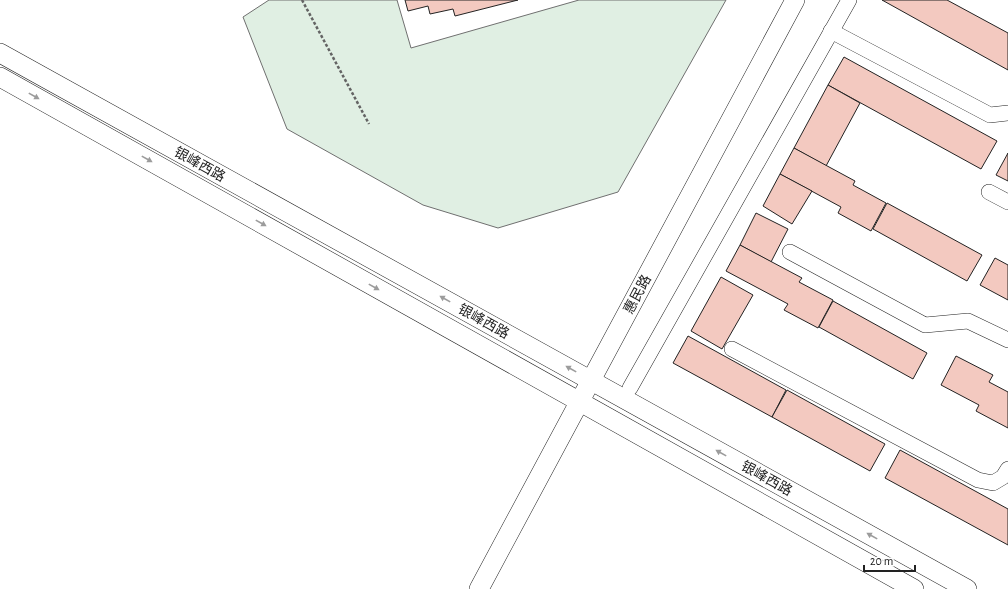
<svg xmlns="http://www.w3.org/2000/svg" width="1008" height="589" viewBox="0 0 1008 589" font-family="'Alegreya Sans','Noto Sans SC',sans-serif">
	<rect width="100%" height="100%" fill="#fff"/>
	<path fill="#e0efe3" stroke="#6f6f6f" d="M 269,0 L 397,0 L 411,48 L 579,0 L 726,0 L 618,192 L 498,228 L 423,205 L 287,129 L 243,17 Z"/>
	<g fill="#f3c9c0" stroke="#222">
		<path d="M 405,0 L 518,0 L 455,16 L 453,9 L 430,14 L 428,6 L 408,11 Z"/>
		<path d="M 882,0 L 947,0 L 1008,33 L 1008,70 Z"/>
		<path d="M 844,57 L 997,141 L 981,169 L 828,85 Z"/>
		<path d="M 828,85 L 860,103 L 826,166 L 794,148 Z"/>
		<path d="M 794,148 L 855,181 L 853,185 L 886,203 L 871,231 L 838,213 L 841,207 L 780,174 Z"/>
		<path d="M 1008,153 L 1008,181 L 996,175 Z"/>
		<path d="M 780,174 L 812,191 L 792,224 L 763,206 Z"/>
		<path d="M 887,203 L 982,255 L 967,281 L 873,229 Z"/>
		<path d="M 756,213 L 788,229 L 771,262 L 740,245 Z"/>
		<path d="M 740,245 L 802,278 L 799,282 L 833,300 L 818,328 L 784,310 L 788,304 L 726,271 Z"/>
		<path d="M 995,258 L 1008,265 L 1008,300 L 980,285 Z"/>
		<path d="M 721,277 L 753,295 L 722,349 L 691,331 Z"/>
		<path d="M 833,301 L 927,353 L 913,379 L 819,327 Z"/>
		<path d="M 688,336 L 786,390 L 772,417 L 673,363 Z"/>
		<path d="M 956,356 L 993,375 L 989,382 L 1008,392 L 1008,428 L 976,411 L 979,405 L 941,385 Z"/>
		<path d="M 787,390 L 885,444 L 870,471 L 772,417 Z"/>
		<path d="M 900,450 L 1008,509 L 1008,545 L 885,478 Z"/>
	</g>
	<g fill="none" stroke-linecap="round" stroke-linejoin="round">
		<g stroke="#222" stroke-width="16">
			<g id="minor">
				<path d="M 831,31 L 990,115 L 1008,113"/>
				<path d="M 989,192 L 1008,202"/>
				<path d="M 790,252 L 925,325 L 968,321 L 1008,340"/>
				<path d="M 732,349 L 978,480 L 993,483 L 1003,477 L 1008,469"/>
				<path d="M 630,388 L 849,0"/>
			</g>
		</g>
		<g stroke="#222" stroke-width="20">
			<g id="tertiary">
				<path d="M 0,53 L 967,589"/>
				<path d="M 0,77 L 914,589"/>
				<path d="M 479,589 L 795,0"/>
			</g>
		</g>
		<path stroke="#646464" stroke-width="2.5" stroke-dasharray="3 2" stroke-linecap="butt" d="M 302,0 L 369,124"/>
		<use href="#minor" stroke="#fff" stroke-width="15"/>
		<use href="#tertiary" stroke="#fff" stroke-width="19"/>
	</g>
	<defs><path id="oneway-solid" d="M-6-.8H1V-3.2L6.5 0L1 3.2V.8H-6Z"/></defs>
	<g fill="#9c9c9c">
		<use href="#oneway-solid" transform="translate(34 96) rotate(29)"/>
		<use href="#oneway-solid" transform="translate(147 159) rotate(29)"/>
		<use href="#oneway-solid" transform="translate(261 223) rotate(29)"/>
		<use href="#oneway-solid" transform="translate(374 287) rotate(29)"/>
		<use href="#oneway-solid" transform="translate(445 299) rotate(-151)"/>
		<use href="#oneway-solid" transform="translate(571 369) rotate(-151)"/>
		<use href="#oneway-solid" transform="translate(721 453) rotate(-151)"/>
		<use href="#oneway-solid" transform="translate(872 536) rotate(-151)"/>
	</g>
	<g text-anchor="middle" stroke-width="3" stroke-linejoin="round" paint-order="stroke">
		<g font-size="14" fill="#222" stroke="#fff">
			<text transform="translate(200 164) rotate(29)" y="5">银峰西路</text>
			<text transform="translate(637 294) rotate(-62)" y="5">惠民路</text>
			<text transform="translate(484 321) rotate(29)" y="5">银峰西路</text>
			<text transform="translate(767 478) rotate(29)" y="5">银峰西路</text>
		</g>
	</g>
	<path d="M864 565v6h51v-6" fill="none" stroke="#222222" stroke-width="2"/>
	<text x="870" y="565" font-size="12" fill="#222222" stroke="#ffffff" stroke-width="3" paint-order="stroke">20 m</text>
</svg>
